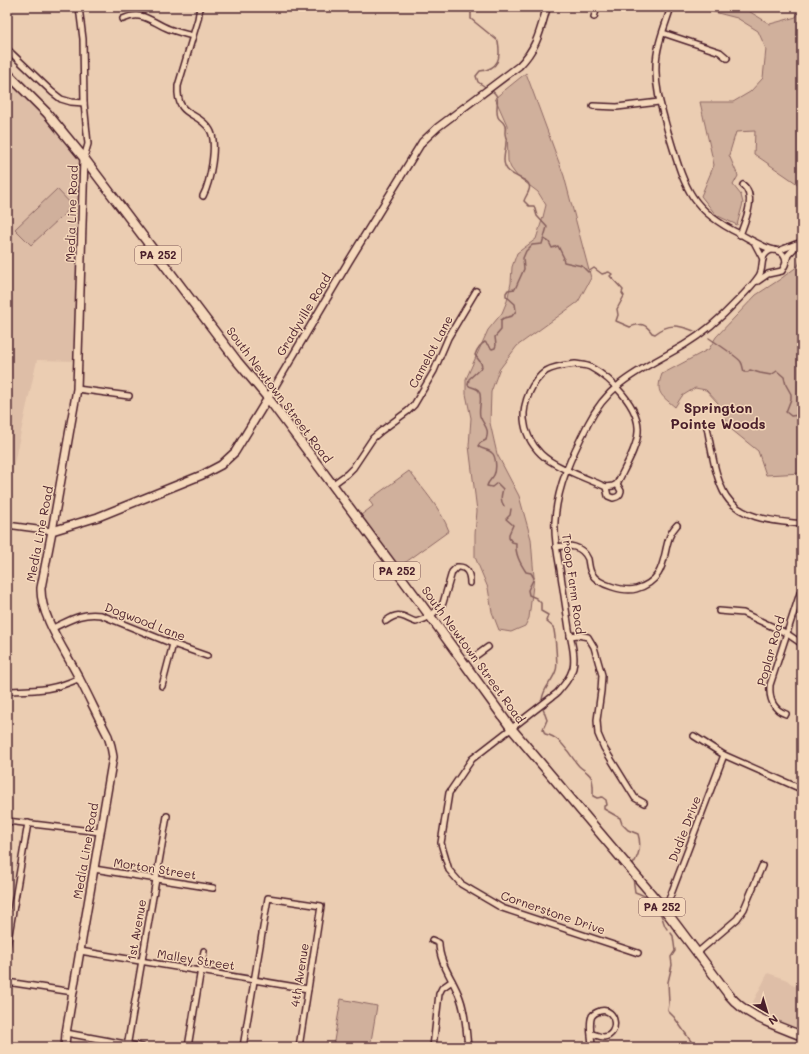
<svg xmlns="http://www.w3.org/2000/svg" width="809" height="1054" viewBox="0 0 809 1054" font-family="Mali,sans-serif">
	<rect width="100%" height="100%" fill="#ebcdb2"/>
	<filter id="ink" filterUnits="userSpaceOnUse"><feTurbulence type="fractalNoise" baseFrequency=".025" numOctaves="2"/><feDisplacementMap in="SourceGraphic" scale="8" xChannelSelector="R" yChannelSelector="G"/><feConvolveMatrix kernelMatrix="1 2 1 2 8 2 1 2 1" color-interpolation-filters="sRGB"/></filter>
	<g filter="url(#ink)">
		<g fill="#debea7">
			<path d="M 7,73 L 84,158 L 78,361 L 37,360 L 12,472 L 7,471 Z"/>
			<path d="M 768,973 L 787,980 L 794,986 L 802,987 L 802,1030 L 759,1013 L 753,1007 L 752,1004 Z"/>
		</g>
		<g fill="#d0b09c" stroke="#8d6864">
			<path d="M 707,7 L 742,7 L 770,24 L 796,17 L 802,7 L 802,187 L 754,154 L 755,131 L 736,132 L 729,155 L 738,176 L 733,185 L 741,195 L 743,203 L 737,225 L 716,215 L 701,196 L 714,165 L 700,102 L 733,102 L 750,92 L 763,78 L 766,49 L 758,31 L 737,18 L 706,10 Z"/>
			<path d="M 526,73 L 564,176 L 591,278 L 578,302 L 517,346 L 499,370 L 491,392 L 490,423 L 497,454 L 519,496 L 531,539 L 534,577 L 529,618 L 525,626 L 511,632 L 499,630 L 492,612 L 488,588 L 475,557 L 475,534 L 477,511 L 469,446 L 471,418 L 466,394 L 466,379 L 488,330 L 502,313 L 507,301 L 511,283 L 512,267 L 517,253 L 536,239 L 543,217 L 546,205 L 538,192 L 517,176 L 511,168 L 508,161 L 507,125 L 495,98 Z"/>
			<path d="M 57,189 L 73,206 L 31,245 L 15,229 Z"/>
			<path d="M 802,256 L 802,387 L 799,391 L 802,400 L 802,473 L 766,475 L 758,451 L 732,430 L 718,403 L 706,390 L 695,388 L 682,396 L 675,407 C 661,395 655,393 662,374 L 709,349 L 716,337 L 756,295 L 779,280 L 798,266 Z"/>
			<path d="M 409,471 C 423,489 441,509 449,531 L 399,567 L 361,515 L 373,506 L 369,500 Z"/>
			<path d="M 341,999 L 377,1006 L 370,1047 L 333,1047 Z"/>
		</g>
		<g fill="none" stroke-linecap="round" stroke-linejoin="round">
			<g stroke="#855e5c" stroke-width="1.5">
				<path d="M 471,7 L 471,19 L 498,41 C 501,58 499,69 480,71 L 476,76 L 478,82 L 487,88"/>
				<path d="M 490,90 C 503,96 494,107 498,117 C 499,120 503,121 504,124 C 506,126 505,130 505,133 C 505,136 507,139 506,142 C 506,148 504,154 504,160 C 504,180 534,176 529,190 C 528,194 525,197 524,201 L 529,206 L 534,206 L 537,216 L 547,227 L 542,244 L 532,245 L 526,251 L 523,258 L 524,269 L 515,289 L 508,290 L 506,293 L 506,296 L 515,304 L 516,311 L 512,316 L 504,318 L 501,320 L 501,330 L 495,337 L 496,345 L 495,348 L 492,349 L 485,342 C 479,345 477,349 475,355 L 481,363 L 482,367 L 469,379 L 468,385 C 471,388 477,387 479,391 C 483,398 478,409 480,416 C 484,427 490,427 486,440 L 480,443 L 478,446 C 482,450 489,449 492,453 C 496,456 497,470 494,475 C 492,479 488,481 487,486 L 492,487 L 497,483 L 503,489 C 501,496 500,500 504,506"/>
				<path d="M 544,239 L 549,242 L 552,248 L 558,246 L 564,258 L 563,259 L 564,262 L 582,266 L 588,272 L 594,268 L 602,274 L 609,272 L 612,274 L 610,276 L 623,290 L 622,293 L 624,296 L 617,309 L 618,315 L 616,321 L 630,327 C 641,323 645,323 652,333 L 655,334 C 669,323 678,325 694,331"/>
				<path d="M 709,338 C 715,342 739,358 741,362 C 743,365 743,369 744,372 L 748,372 L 750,370 L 760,373 L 771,375 L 777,371 L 784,377 L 786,385 L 791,394 L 791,399 L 786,412 L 791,416 L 799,415 L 802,413"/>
				<path d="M 511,509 L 510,515 L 506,519 L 513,525 L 509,534 L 509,538 L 512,542 L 516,543 C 515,554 520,563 526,572 L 531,573 L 534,578 L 528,590 L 529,595 L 536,598 L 541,603 L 541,611 L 548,615 L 546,621 C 548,623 551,625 553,627 C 555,630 558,666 556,670 C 553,681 543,688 542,700"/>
				<path d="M 542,706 L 547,720 L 543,729 L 545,734 C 562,737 569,755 579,766 C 583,770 588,772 591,777 C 594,783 593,790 593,796 L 597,798 L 602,797 L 606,800 L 607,805 L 604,806 L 604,809 L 620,818 L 622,824 L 628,830 L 638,834 C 642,846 639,856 632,866"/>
				<path d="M 633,878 L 635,892 C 647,896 656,903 661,915 C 664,920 663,925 667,929"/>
				<path d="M 671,933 L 673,936 L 675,951 L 671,957 L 672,965 L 668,982 L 669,1003 L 668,1011 L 674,1017 L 695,1047"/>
			</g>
			<g stroke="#4a1f2b" stroke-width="8">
				<g id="minor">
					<path d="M 79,7 L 83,39 L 84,103 L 88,144 L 84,158"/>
					<path d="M 200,7 L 198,19 L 178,86 C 176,119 198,110 210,130 C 218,143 210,183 203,196"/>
					<path d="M 671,7 C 665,26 656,46 656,66 C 655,89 662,110 668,132 C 684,184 688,209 740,234 C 751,240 762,247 774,250"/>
					<path d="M 594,17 L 597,7"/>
					<path d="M 123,19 C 143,10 151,22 169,29 C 177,32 185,34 193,36"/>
					<path d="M 663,33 L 720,52 L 727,58"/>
					<path d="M 7,49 L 52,92 L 61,99 L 71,102 L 84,103"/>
					<path d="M 593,106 L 617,107 L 659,102"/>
					<path d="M 740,235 C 745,221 757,196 743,185"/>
					<path d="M 754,242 L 763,259"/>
					<path d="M 778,251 L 796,244"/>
					<path d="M 758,281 L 768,274 L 782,271 L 785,265 L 788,255 L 801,241"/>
					<path d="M 575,364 C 580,365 586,365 590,367 C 611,378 640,407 638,432 C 637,448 624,469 617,484 L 613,486 L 606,487 C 588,479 554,467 541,454 C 532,445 525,432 524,419 C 523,402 532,381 546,371 C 554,366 566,365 575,364 Z"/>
					<path d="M 77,389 L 129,396"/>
					<path d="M 707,427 C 711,447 715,479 726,496 C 741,520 777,521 802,524"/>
					<path d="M 332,485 L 347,474 L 353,468 L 373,438 L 381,431 L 408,411 L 414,405 L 434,371 L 448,338 L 476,291"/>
					<path d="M 606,487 L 608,496 L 613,498 C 618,497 620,496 621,491 L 617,484"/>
					<path d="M 7,525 L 52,531"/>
					<path d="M 556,547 C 569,545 582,545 588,559 C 589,564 589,570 592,574 C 598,585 625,592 636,589 C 674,578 658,544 677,525"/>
					<path d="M 719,611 L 743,613 L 786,633 L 802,644"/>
					<path d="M 386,621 C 400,611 402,617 416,622 C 427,619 437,612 443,603 L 452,572 L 457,567 C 467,566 470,574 470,583"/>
					<path d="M 53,628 C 70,620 82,612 101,615 L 173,644 L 207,656"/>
					<path d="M 570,636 L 578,635 L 588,637 L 594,647 L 602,675 L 601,691 L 597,720 L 598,734 L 604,748 L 635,798 L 644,803"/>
					<path d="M 477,655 L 488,647"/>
					<path d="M 162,686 L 173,644"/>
					<path d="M 7,691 C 36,690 52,691 80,678"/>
					<path d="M 786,714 C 773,710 769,698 770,685 L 802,587"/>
					<path d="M 694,736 L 724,755 L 799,788 L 802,792"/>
					<path d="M 7,821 L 100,832"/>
					<path d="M 94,869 L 213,888"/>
					<path d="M 665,910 L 724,755"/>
					<path d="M 432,940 L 439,943 C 439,963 453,979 460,998 C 466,1014 466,1030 468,1047"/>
					<path d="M 7,946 L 28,823"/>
					<path d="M 80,951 L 308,989"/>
					<path d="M 638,953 L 502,908 L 461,884 L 449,870 L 441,843 L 449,793 L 472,759 L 557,693 C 564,685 570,678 573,668 C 576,655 571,642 569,629 C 566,609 563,589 560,569 C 557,553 554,537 555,521 C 557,486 572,455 588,424 C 610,380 644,369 684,345 C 704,333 721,318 737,301 C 745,293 753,285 759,276 C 763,270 761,262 764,256 C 771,245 784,251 786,261"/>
					<path d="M 697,953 L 737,919 L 744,909 L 762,866"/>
					<path d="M 7,982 L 73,992"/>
					<path d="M 66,1033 L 142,1047"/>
					<path d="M 592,1034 C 596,1035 600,1037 604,1037 C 620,1035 617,1007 600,1011 C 597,1012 594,1013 592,1016 C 588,1024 592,1038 592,1047"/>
					<path d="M 127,1047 L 167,816"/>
					<path d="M 188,1047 L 204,951"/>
					<path d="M 243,1047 L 268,898 L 321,906 L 299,1047"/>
					<path d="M 433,1047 L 439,994 L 442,988 L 452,981"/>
				</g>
			</g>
			<g stroke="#4a1f2b" stroke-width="9">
				<path id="tertiary" d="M 268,398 L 349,261 L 422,142 L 438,127 L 519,66 C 537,48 540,31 547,7"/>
			</g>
			<g stroke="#4a1f2b" stroke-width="10">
				<g id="secondary">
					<path d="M 52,531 L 98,517 L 202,475 L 221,465 L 235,452 L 268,398"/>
					<path d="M 65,1047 L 66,1033 L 113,757 L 111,746 L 108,736 C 98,717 89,697 79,678 C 66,652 40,616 41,588 L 52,531 L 77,389 L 84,158"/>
				</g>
			</g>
			<g stroke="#4a1f2b" stroke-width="11">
				<path id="primary" d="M 7,73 L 47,113 L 84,158 L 237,361 L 268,398 L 430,616 L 511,728 L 665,910 L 729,995 C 748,1018 776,1025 802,1036"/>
			</g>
			<use href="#minor" stroke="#f5d8bb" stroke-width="5"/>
			<use href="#tertiary" stroke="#f5d8bb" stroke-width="6"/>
			<use href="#secondary" stroke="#f5d8bb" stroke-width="7"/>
			<use href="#primary" stroke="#f5d8bb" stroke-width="8"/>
		</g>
	</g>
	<g text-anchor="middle" stroke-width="3" stroke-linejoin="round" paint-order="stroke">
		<g fill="#f5d8bb" stroke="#7d5656" stroke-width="1">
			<rect x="135" y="246" width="46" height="18" rx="3"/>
			<rect x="374" y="562" width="46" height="18" rx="3"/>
			<rect x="639" y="898" width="46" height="18" rx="3"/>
		</g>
		<g font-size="11" font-weight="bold" fill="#4a1f2b">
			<text x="158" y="259">PA 252</text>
			<text x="397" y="575">PA 252</text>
			<text x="662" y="911">PA 252</text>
		</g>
		<g font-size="12" fill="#4a1f2b" stroke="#f5d8bb">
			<text transform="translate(72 214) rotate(-88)" y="4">Media Line Road</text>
			<text transform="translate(304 315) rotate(-59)" y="4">Gradyville Road</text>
			<text transform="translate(431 352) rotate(-62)" y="4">Camelot Lane</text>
			<text transform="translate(279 395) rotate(53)" y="4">South Newtown Street Road</text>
			<text transform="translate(40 534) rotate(-79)" y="4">Media Line Road</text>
			<text transform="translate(573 584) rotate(82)" y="4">Troop Farm Road</text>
			<text transform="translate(145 622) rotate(21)" y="4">Dogwood Lane</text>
			<text transform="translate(771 651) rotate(-74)" y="4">Poplar Road</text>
			<text transform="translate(473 655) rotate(54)" y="4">South Newtown Street Road</text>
			<text transform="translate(685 829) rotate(-69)" y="4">Dudie Drive</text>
			<text transform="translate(86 851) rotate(-80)" y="4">Media Line Road</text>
			<text transform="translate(155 869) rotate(9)" y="4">Morton Street</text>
			<text transform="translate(553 913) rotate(19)" y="4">Cornerstone Drive</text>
			<text transform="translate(137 930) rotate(-80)" y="4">1st Avenue</text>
			<text transform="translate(196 960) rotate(9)" y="4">Malley Street</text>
			<text transform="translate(300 975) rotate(-81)" y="4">4th Avenue</text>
		</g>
		<g font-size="14" font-weight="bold" fill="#4a1f2b" stroke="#f5d8bb">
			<text x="718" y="413">Springton<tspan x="718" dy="16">Pointe Woods</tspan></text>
		</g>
	</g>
	<rect width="809" height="1054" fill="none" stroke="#f5d8bb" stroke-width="24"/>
	<rect x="12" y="12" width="785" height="1030" fill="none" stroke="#4a1f2b" stroke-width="1.5" filter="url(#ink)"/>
	<g transform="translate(767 1012) rotate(142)" stroke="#f5d8bb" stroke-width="3" paint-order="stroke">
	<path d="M0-3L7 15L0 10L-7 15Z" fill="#4a1f2b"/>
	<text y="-6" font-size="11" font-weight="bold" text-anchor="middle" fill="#4a1f2b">N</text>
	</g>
</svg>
